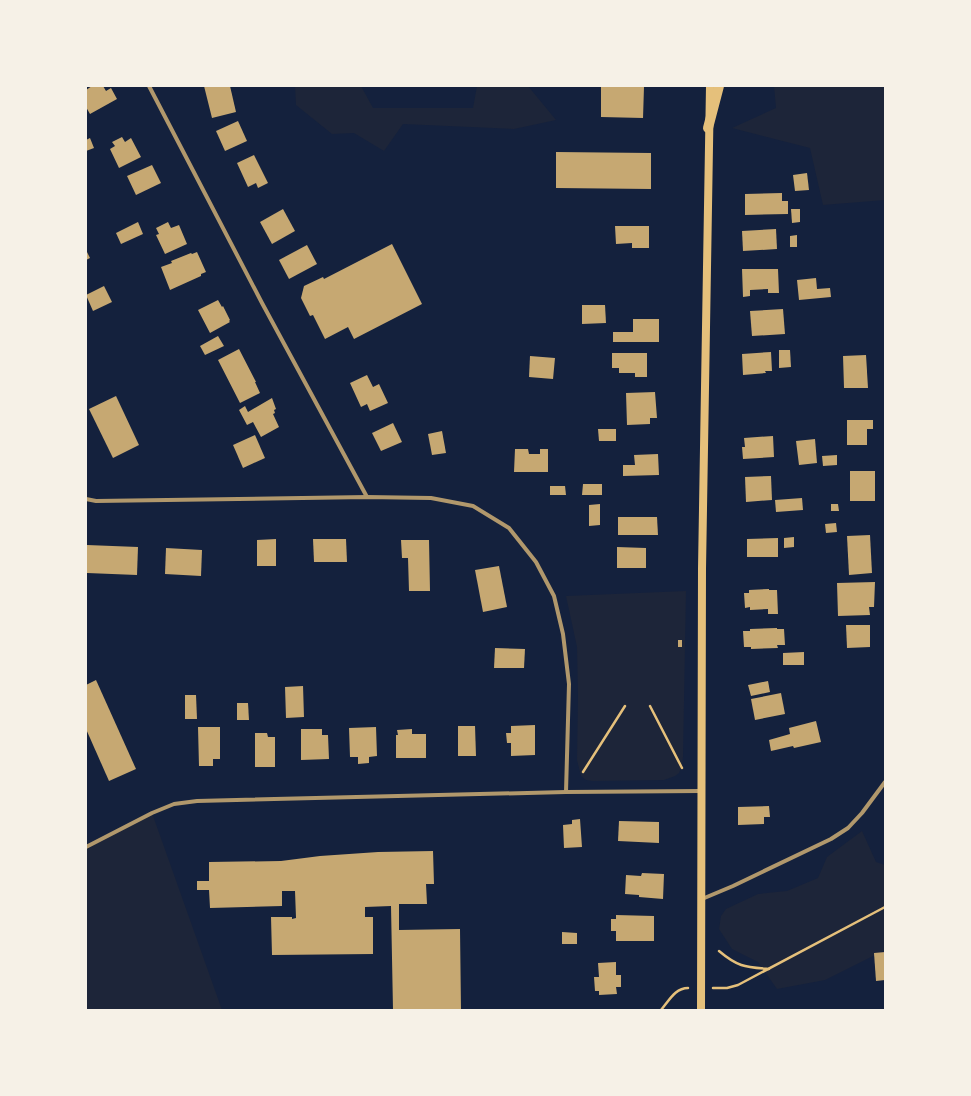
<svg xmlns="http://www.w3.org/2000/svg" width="971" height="1096" viewBox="0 0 971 1096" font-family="'Asap Condensed',sans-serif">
	<rect width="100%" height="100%" fill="#14213d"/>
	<g fill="#1d2539">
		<path d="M 295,86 L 361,86 L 373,108 L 473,108 L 477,86 L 528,86 L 556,120 L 514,129 L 403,124 L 384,151 L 354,133 L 332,134 L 296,105 Z"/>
		<path d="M 774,86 L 885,86 L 885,200 L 823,205 L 810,148 L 732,128 L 776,108 Z"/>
		<path d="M 686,591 L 683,757 L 682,766 L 679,773 L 675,776 L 664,780 L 593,781 L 586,780 L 581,776 L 577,760 L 578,696 L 577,647 L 566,596 Z"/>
		<path d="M 152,813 L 222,1010 L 86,1010 L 86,847 Z"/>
		<path d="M 862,831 L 876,862 L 885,865 L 885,950 L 825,980 L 777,989 L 758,962 L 732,949 L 719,929 L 721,916 L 726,909 L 758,894 L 787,891 L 818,878 L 827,857 Z"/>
	</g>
	<g fill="#c6a872">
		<path d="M 92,86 L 103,86 L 106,91 L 111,88 L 117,99 L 90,114 L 86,107 L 86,90 Z"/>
		<path d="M 204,86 L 230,86 L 236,112 L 212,118 Z"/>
		<path d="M 601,86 L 644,86 L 643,118 L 601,117 Z"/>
		<path d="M 238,121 L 247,141 L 225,151 L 216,131 Z"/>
		<path d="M 122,137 L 125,142 L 131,138 L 141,157 L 119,168 L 110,149 L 115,146 L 112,142 Z"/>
		<path d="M 90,138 L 94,148 L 86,151 L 86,140 Z"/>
		<path d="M 556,152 L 651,153 L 651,189 L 556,188 Z"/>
		<path d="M 254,155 L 268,183 L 258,188 L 256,183 L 248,187 L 237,163 Z"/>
		<path d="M 152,165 L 161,183 L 136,195 L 127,176 Z"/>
		<path d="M 807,173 L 809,190 L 795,191 L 793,175 Z"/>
		<path d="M 782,193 L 782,201 L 788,201 L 788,214 L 745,215 L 745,194 Z"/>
		<path d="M 283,209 L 295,231 L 272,244 L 260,222 Z"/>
		<path d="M 791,209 L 800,209 L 800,222 L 792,223 Z"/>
		<path d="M 138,222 L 143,234 L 121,244 L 116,233 Z"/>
		<path d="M 168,222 L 171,228 L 179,225 L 187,244 L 165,254 L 156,235 L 159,234 L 156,228 Z"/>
		<path d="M 615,226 L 649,226 L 649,248 L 632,248 L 632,243 L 616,244 Z"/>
		<path d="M 776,229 L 777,249 L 743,251 L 742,231 Z"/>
		<path d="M 797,235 L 797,247 L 790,247 L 790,236 Z"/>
		<path d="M 392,244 L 422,304 L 354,339 L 348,327 L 325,339 L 313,315 L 310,316 L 301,298 L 304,286 L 323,277 L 324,279 Z"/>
		<path d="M 307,245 L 317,264 L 289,279 L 279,260 Z"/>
		<path d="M 86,250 L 90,258 L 86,260 Z"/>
		<path d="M 197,252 L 206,272 L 201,274 L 201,276 L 170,290 L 161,267 L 172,263 L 171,261 L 191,253 L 192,254 Z"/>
		<path d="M 742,269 L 778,269 L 779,293 L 768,293 L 768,289 L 750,290 L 750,296 L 743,297 Z"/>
		<path d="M 816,278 L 817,289 L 830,288 L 831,297 L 799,300 L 797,280 Z"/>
		<path d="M 104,286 L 112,302 L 93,311 L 86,295 Z"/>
		<path d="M 218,300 L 222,307 L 223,306 L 230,320 L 229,321 L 230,322 L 210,333 L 198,310 Z"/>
		<path d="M 582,305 L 605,305 L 606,323 L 582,324 Z"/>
		<path d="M 783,309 L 785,334 L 752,336 L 750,311 Z"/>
		<path d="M 633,319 L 659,319 L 659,342 L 613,342 L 613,332 L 633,332 Z"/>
		<path d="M 218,336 L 224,346 L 205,355 L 200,346 Z"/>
		<path d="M 239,349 L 256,382 L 255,382 L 260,393 L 240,403 L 218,360 Z"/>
		<path d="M 779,350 L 790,350 L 791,367 L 779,368 Z"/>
		<path d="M 771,352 L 772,371 L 765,371 L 766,373 L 743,375 L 742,354 Z"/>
		<path d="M 612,353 L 647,353 L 647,377 L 635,377 L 635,373 L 619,373 L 619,368 L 612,368 Z"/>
		<path d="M 866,355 L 868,388 L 844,388 L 843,356 Z"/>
		<path d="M 530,356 L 555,358 L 553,379 L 529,377 Z"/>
		<path d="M 367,375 L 373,387 L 379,384 L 388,403 L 370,411 L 367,404 L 361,407 L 350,383 Z"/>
		<path d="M 655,392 L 657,418 L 650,418 L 650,424 L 627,425 L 626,393 Z"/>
		<path d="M 116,396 L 139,445 L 113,458 L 89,409 Z"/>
		<path d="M 272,398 L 276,409 L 274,410 L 275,413 L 273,414 L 279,427 L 261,437 L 253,422 L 247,425 L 239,410 L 245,406 L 248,412 Z"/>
		<path d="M 847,420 L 873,420 L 873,429 L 867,429 L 867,445 L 847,445 Z"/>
		<path d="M 393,423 L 402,442 L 381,451 L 372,433 Z"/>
		<path d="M 598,429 L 616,429 L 616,441 L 599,441 Z"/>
		<path d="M 442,431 L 446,453 L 432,455 L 428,434 Z"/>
		<path d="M 255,435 L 265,458 L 243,468 L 233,445 Z"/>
		<path d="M 773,436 L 774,457 L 743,459 L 742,447 L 745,447 L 744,438 Z"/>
		<path d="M 815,439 L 817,463 L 799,465 L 796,441 Z"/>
		<path d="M 515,449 L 528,449 L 529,454 L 540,454 L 540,449 L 548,449 L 548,472 L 514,472 Z"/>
		<path d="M 658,454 L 659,475 L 623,476 L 623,465 L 635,465 L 634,455 Z"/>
		<path d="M 837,455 L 837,465 L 823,466 L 822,456 Z"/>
		<rect x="850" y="471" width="25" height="30"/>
		<path d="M 771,476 L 772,500 L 746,502 L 745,477 Z"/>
		<path d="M 583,484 L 602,484 L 602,495 L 582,495 Z"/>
		<path d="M 550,486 L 565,486 L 566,495 L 550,495 Z"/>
		<path d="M 802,498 L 803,510 L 776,512 L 775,500 Z"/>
		<path d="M 600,504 L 600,525 L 589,526 L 589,505 Z"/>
		<path d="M 831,504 L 838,504 L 839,511 L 831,511 Z"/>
		<path d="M 618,517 L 657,517 L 658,535 L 618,535 Z"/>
		<path d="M 836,523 L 837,532 L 826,533 L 825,524 Z"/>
		<path d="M 870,535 L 872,573 L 849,575 L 847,536 Z"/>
		<path d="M 794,537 L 794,547 L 784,548 L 784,538 Z"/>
		<path d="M 778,538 L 778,557 L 747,557 L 747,539 Z"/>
		<path d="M 276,539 L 276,566 L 257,566 L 257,540 Z"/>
		<path d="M 313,539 L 346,539 L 347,562 L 314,562 Z"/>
		<path d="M 401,540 L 429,540 L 430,591 L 409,591 L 408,558 L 402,558 Z"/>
		<path d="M 87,545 L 138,547 L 137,575 L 87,573 Z"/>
		<path d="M 617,547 L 646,548 L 646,568 L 617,568 Z"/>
		<path d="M 166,548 L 202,550 L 201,576 L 165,574 Z"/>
		<path d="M 499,566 L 507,607 L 483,612 L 475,570 Z"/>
		<path d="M 875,582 L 874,607 L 869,607 L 870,615 L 838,616 L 837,583 Z"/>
		<path d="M 769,589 L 769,590 L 777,590 L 778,614 L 768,614 L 768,609 L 750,610 L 750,607 L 745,608 L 744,593 L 749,593 L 749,590 Z"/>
		<path d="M 846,625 L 870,625 L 870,647 L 847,648 Z"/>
		<path d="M 777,628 L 777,629 L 784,629 L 785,645 L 777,645 L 778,648 L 751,649 L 751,647 L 744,647 L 743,631 L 750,631 L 750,629 Z"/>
		<rect x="678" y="640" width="4" height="7"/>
		<path d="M 495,648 L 525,649 L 524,668 L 494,668 Z"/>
		<path d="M 804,652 L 804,665 L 783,665 L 783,653 Z"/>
		<path d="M 96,680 L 136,769 L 109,781 L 86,729 L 86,685 Z"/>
		<path d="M 768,681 L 770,692 L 751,696 L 748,685 Z"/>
		<path d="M 303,686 L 304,717 L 286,718 L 285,687 Z"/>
		<path d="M 781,693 L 785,714 L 755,720 L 751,699 Z"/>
		<path d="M 185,695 L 196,695 L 197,719 L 185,719 Z"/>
		<path d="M 237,703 L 248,703 L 249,720 L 237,720 Z"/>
		<path d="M 816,721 L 821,742 L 794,748 L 793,746 L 771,751 L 769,740 L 790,734 L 789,728 Z"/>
		<path d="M 535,725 L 535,755 L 511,756 L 511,743 L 507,743 L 506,733 L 511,733 L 511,726 Z"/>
		<path d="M 458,726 L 475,726 L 476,756 L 458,756 Z"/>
		<path d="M 198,727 L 220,727 L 220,759 L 213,759 L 213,766 L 199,766 Z"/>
		<path d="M 376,727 L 377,756 L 369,757 L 369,763 L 358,764 L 358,757 L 350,757 L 349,728 Z"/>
		<path d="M 301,729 L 322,729 L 322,735 L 328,735 L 329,759 L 301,760 Z"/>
		<path d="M 412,729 L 412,734 L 426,734 L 426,758 L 396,758 L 396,735 L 398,735 L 397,730 Z"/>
		<path d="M 255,733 L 267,733 L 268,737 L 275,737 L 275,767 L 255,767 Z"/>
		<path d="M 769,806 L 770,817 L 764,817 L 764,824 L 738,825 L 738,807 Z"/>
		<path d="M 580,819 L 582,847 L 564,848 L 563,825 L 572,824 L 572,820 Z"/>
		<path d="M 619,821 L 659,822 L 659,843 L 618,841 Z"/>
		<path d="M 433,851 L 434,884 L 426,884 L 427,904 L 399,904 L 399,930 L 460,929 L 461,1010 L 393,1010 L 391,906 L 365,907 L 365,917 L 373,917 L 373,954 L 272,955 L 271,917 L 292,917 L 292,919 L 296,918 L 295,891 L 282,891 L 282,906 L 210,908 L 209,890 L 197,890 L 197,881 L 209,881 L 209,862 L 281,861 L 320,856 L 378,852 Z"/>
		<path d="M 642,873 L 664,874 L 663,899 L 639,897 L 639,895 L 625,894 L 626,875 L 641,876 Z"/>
		<path d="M 616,915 L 654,916 L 654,941 L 616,941 L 616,931 L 611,931 L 611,919 L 616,919 Z"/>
		<path d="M 562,932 L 577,933 L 577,944 L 562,944 Z"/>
		<path d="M 885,952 L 885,980 L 876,981 L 874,953 Z"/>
		<path d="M 616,962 L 616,975 L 621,975 L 621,987 L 616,987 L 617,994 L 599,995 L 599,991 L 595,991 L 594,977 L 599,977 L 598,963 Z"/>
	</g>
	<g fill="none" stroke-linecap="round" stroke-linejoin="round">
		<g stroke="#e5c07b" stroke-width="2.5">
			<path d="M 650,706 L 682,768"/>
			<path d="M 583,772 L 625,706"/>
			<path d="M 719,951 C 738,967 745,967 769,969"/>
			<path d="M 713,988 L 727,988 L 738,985 L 885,907"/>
			<path d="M 661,1010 C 669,1001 675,988 688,988"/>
		</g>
		<g stroke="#b1986c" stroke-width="4">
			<path d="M 149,86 L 262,303 L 367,497"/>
			<path d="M 86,499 L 96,501 L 367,497 L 431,498 L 473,506 L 509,528 L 536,562 L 554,596 L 563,634 L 569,684 L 566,792"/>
			<path d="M 86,847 L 152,813 L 174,804 L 197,801 L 566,792 L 701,791"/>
			<path d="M 702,899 L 733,886 L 831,839 L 848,828 L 862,813 L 885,782"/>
		</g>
		<path stroke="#e5c07b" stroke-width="8" d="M 701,1010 L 702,569 L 710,86"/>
		<path stroke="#e5c07b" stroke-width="10" d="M 708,128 L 719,86"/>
	</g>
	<rect width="971" height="1096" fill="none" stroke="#f6f1e7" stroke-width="174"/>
</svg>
